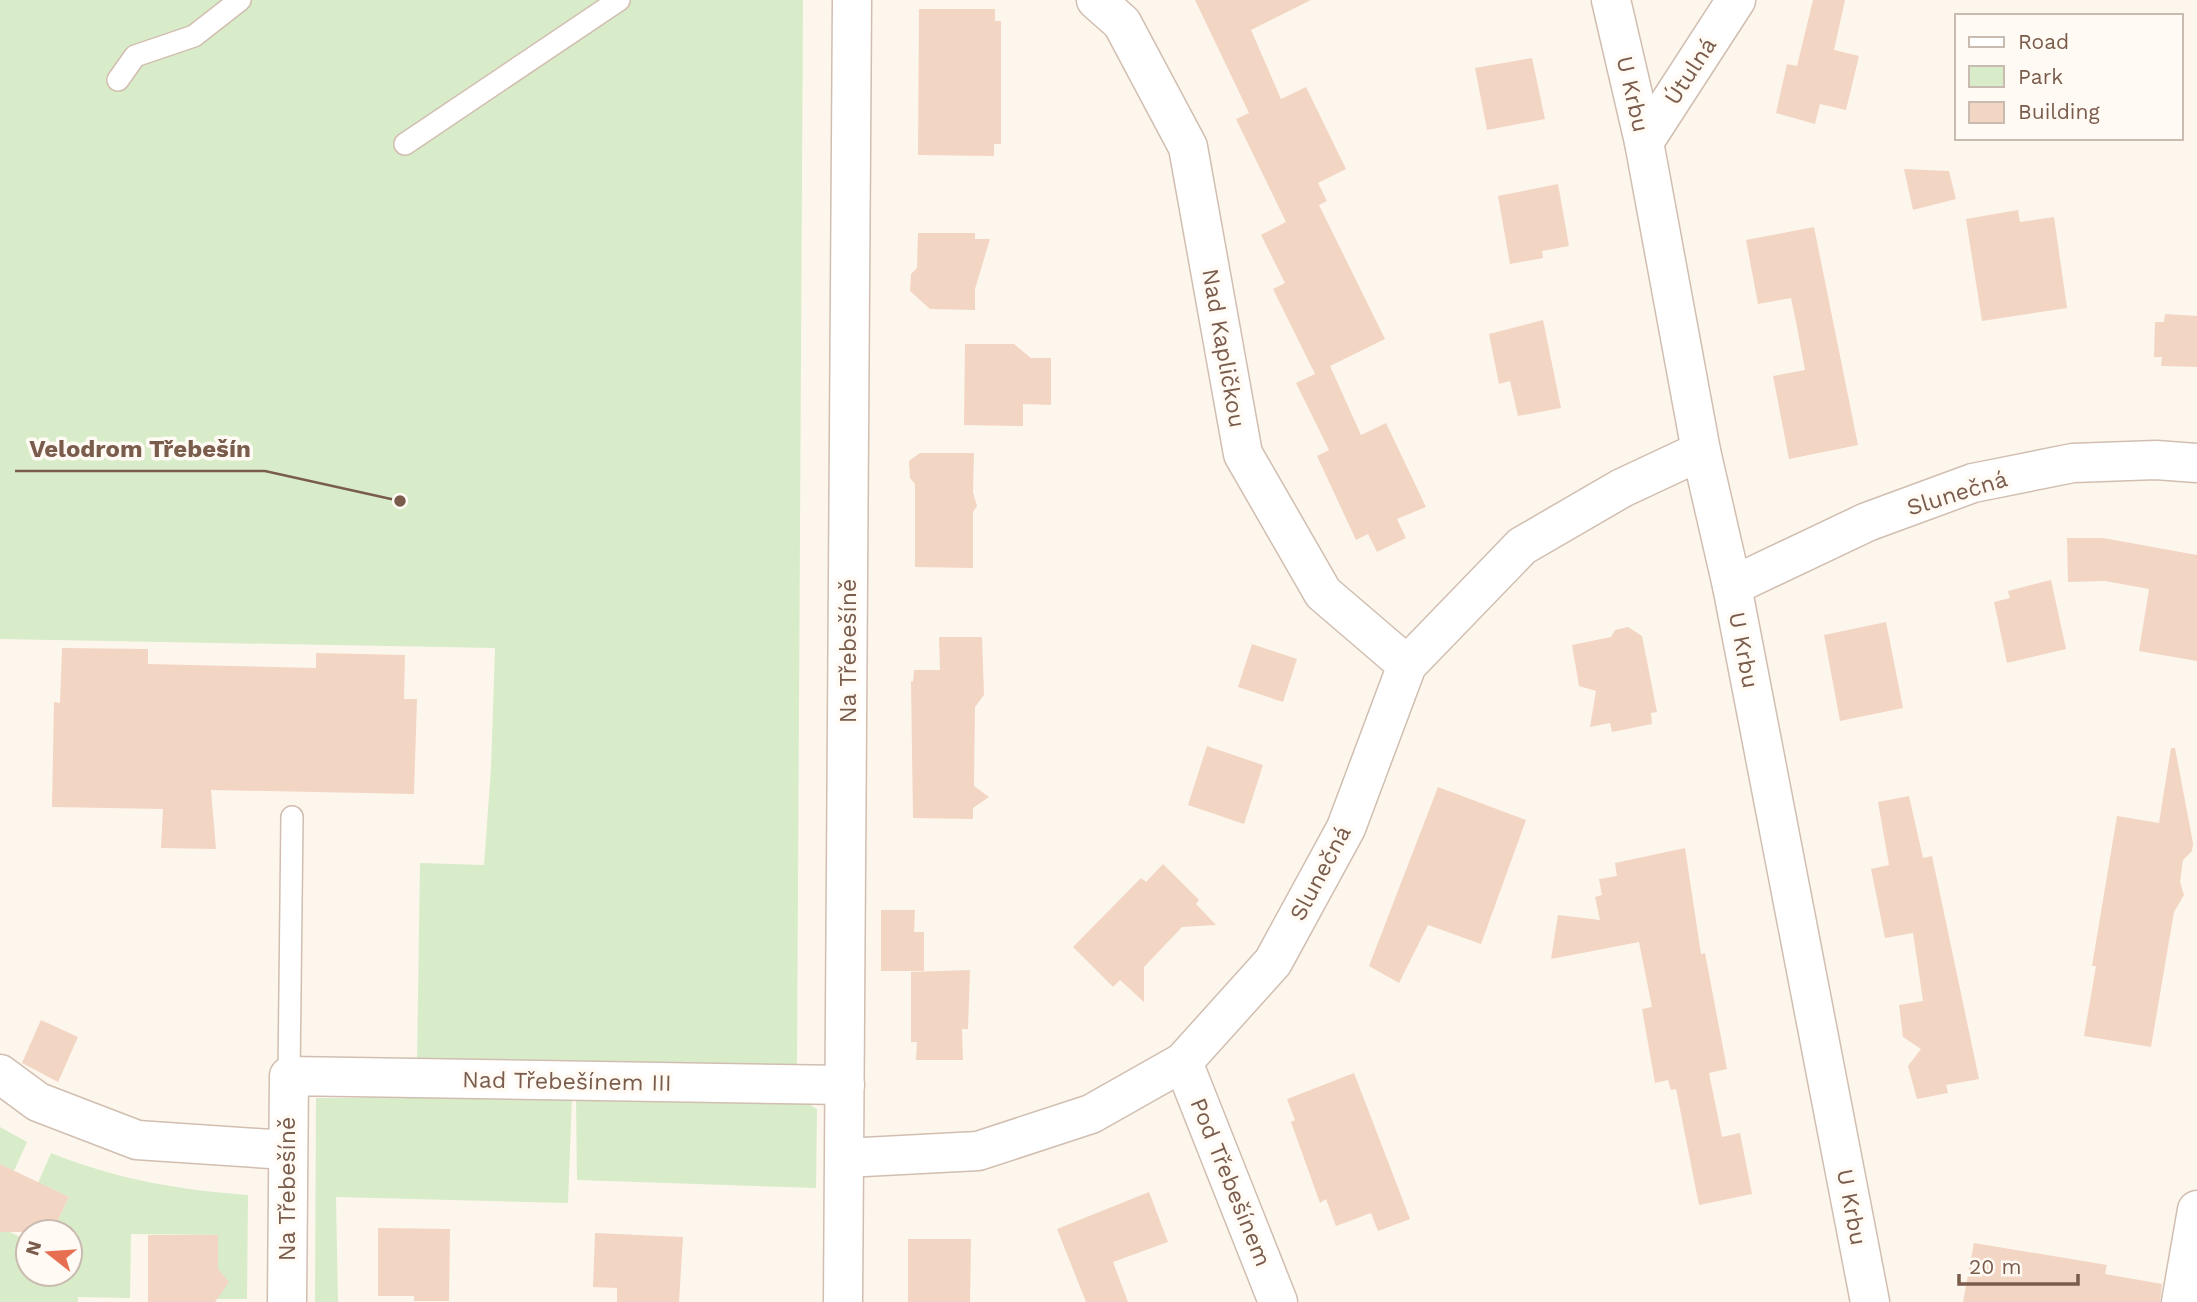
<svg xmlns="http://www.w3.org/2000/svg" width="2197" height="1302" viewBox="0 0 2197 1302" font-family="'Work Sans',sans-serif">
	<rect width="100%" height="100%" fill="#fdf6ec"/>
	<g fill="#d8ecc9">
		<path d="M 0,0 L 803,0 L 797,1064 L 417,1063 L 420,863 L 484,865 L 491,769 L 495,648 L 0,639 Z"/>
		<path d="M 368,1091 L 572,1096 L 568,1203 L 336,1197 L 338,1302 L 315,1302 L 316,1098 L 367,1098 Z"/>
		<path d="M 576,1095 L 796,1097 L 817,1109 L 816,1188 L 577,1180 Z"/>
		<path d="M 0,1127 L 27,1142 L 14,1171 L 0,1164 Z"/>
		<path d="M 51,1153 C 115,1179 179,1190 248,1195 L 247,1299 L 217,1299 L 218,1235 L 131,1234 L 130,1298 L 78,1297 L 78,1302 L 0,1302 L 0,1227 L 28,1241 L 28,1274 L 70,1274 L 70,1232 L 52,1232 L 69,1197 L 38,1183 Z"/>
	</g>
	<g fill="#f3d5c3">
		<path d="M 1195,0 L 1311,0 L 1251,30 L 1281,99 L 1306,87 L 1346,169 L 1318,183 L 1327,201 L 1319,205 L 1385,339 L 1330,366 L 1361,435 L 1386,423 L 1426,507 L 1397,519 L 1406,538 L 1377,552 L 1368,534 L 1356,540 L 1317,456 L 1329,450 L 1296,383 L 1315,374 L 1273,289 L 1285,283 L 1261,235 L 1286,222 L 1236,119 L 1249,113 Z"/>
		<path d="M 1813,0 L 1845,0 L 1834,50 L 1859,56 L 1846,110 L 1820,104 L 1815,124 L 1776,113 L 1787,64 L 1797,66 Z"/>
		<path d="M 919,9 L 995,9 L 995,21 L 1001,21 L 1001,144 L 994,144 L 994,156 L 918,155 Z"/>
		<path d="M 1532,58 L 1545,119 L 1487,130 L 1475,68 Z"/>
		<path d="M 1904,169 L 1949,171 L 1956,199 L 1913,210 Z"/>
		<path d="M 1558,184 L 1569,246 L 1542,251 L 1543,258 L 1510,264 L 1498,196 Z"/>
		<path d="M 2018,210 L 2020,222 L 2054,217 L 2067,308 L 1982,321 L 1966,219 Z"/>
		<path d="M 1814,227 L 1858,445 L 1789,459 L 1773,376 L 1805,370 L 1797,327 L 1791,298 L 1758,304 L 1746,240 Z"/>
		<path d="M 918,233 L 975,233 L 975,239 L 990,239 L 975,289 L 975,310 L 930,309 L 910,291 L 911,274 L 917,268 Z"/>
		<path d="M 2165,314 L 2197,316 L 2197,367 L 2161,366 L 2162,357 L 2154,357 L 2155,322 L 2164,322 Z"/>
		<path d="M 1543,320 L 1561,408 L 1518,416 L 1510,381 L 1499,384 L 1489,334 Z"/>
		<path d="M 965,344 L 1014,344 L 1031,358 L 1051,358 L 1051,405 L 1023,404 L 1023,426 L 964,425 Z"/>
		<path d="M 920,453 L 974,453 L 973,492 L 977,506 L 973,512 L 973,568 L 915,567 L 915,484 L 910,478 L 909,461 Z"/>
		<path d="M 2067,538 L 2103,538 L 2197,555 L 2197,661 L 2139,651 L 2149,589 L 2105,581 L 2068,582 Z"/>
		<path d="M 2051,580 L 2066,649 L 2007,663 L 1994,602 L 2010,598 L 2008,591 Z"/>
		<path d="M 1886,622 L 1903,708 L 1840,721 L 1824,635 Z"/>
		<path d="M 1628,627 L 1642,636 L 1657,712 L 1651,713 L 1652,724 L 1612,732 L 1610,723 L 1590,727 L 1596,691 L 1579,686 L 1572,645 L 1611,637 L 1615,630 Z"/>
		<path d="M 939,637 L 982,637 L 984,695 L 975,707 L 974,786 L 989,797 L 973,808 L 973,819 L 913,818 L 911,681 L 913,682 L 914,670 L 940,670 Z"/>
		<path d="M 1252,644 L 1297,659 L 1283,702 L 1238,687 Z"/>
		<path d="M 62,648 L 148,649 L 148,664 L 316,668 L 316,653 L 405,655 L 404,699 L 417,699 L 414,794 L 211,790 L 216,849 L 161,848 L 163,809 L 52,807 L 54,702 L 60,703 Z"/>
		<path d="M 1207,746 L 1263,765 L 1244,824 L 1188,805 Z"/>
		<path d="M 2171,748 L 2175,748 L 2193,843 L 2192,851 L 2183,860 L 2180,882 L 2184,895 L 2174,912 L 2151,1047 L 2084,1036 L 2096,966 L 2092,966 L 2117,816 L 2159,823 Z"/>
		<path d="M 1438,787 L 1526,820 L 1481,944 L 1428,925 L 1399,983 L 1369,966 Z"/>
		<path d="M 1909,796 L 1923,858 L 1932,856 L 1979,1079 L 1946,1085 L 1948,1093 L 1917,1099 L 1908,1066 L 1921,1049 L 1903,1037 L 1899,1005 L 1923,1001 L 1913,933 L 1885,938 L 1871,869 L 1889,865 L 1878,802 Z"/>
		<path d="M 1685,848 L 1701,954 L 1705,953 L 1727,1069 L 1709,1073 L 1722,1137 L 1740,1133 L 1752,1194 L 1699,1205 L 1676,1089 L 1671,1090 L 1668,1080 L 1655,1083 L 1642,1009 L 1652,1007 L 1639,942 L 1551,959 L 1558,915 L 1600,920 L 1595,897 L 1602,895 L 1599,879 L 1617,876 L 1615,863 Z"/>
		<path d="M 1163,864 L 1199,900 L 1196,904 L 1216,925 L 1182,927 L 1144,967 L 1144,1002 L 1120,980 L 1113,987 L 1073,947 L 1141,878 L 1146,882 Z"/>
		<path d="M 881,910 L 915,910 L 914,932 L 924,932 L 924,971 L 881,971 Z"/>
		<path d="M 970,970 L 968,1029 L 962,1029 L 963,1060 L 916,1060 L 917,1042 L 911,1042 L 911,972 Z"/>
		<path d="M 41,1020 L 78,1037 L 58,1082 L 22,1063 Z"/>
		<path d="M 1354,1073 L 1410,1219 L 1378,1231 L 1371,1213 L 1336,1226 L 1326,1199 L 1320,1203 L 1291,1122 L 1295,1120 L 1287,1099 Z"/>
		<path d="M 0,1164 L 69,1197 L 52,1232 L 0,1232 Z"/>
		<path d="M 1149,1192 L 1168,1242 L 1113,1262 L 1128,1302 L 1086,1302 L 1057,1229 Z"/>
		<path d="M 378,1228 L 450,1229 L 449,1301 L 414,1301 L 414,1296 L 378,1296 Z"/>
		<path d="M 595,1233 L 683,1237 L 679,1302 L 617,1302 L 617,1288 L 593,1287 Z"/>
		<path d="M 148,1235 L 218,1235 L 218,1269 L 229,1282 L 215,1302 L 148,1302 Z"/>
		<path d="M 908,1239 L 971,1239 L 970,1302 L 908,1302 Z"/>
		<path d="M 1974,1243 L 2107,1265 L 2105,1274 L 2162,1284 L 2160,1302 L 1963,1302 Z"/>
	</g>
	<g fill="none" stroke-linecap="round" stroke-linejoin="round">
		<g stroke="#d1beb0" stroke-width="24">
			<g id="lane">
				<path d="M 118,80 L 135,56 L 194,36 L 240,0"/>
				<path d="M 405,144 L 619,0"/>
				<path d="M 289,1076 L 292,817"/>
			</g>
		</g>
		<g stroke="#d1beb0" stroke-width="41">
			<g id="street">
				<path d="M 1096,0 L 1122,23 L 1188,147 L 1243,454 L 1323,593 L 1407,665"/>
				<path d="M 1611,0 L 1644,142 L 1701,451 L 1732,586 L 1870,1302"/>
				<path d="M 1644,142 L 1736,0"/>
				<path d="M 1732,586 L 1867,522 L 1973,483 L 2073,463 L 2156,460 L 2197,463"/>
				<path d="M 1183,1062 L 1278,1302"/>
				<path d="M 0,1074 L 38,1102 L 137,1140 L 286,1150"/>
				<path d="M 845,1158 L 978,1151 L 1091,1114 L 1183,1062 L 1273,962 L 1346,828 L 1407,665 L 1522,546 L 1622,488 L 1701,451"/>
				<path d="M 287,1302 L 289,1076 L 845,1085"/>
				<path d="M 843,1302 L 852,0"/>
				<path d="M 2181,1302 L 2197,1210"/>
			</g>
		</g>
		<use href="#lane" stroke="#fff" stroke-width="21"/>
		<use href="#street" stroke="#fff" stroke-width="38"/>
	</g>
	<g text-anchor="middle" stroke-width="7" stroke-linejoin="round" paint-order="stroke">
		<g font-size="23" fill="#7a5c4d" stroke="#fffaf3">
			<text transform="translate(1690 71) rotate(-57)" y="8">Útulná</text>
			<text transform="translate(1633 94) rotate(77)" y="8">U Krbu</text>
			<text transform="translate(1224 348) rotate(80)" y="8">Nad Kapličkou</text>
			<text transform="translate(1957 493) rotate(-17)" y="8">Slunečná</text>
			<text transform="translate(1744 650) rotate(79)" y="8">U Krbu</text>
			<text transform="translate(848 651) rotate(-90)" y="8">Na Třebešíně</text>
			<text transform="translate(1320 873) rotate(-62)" y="8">Slunečná</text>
			<text transform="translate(567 1081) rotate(1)" y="8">Nad Třebešínem III</text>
			<text transform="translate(1231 1182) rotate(68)" y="8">Pod Třebešínem</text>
			<text transform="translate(287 1189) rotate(-90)" y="8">Na Třebešíně</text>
			<text transform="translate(1852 1207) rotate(79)" y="8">U Krbu</text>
		</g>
	</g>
	<path fill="none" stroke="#7a5c4d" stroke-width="2.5" d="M400 501L265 471H15"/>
	<circle fill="#7a5c4d" stroke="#fffaf3" stroke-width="2.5" cx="400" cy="501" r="7"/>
	<g font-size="24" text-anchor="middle" font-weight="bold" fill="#7a5c4d" stroke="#fffaf3" stroke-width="7" stroke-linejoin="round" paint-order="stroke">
		<text x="140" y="457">Velodrom Třebešín</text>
	</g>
	<rect x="1955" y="14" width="228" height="126" fill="#fffaf3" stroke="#cabbb1" stroke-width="2"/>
	<rect x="1969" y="37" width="35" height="10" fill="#ffffff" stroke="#cabbb1" stroke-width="2"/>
	<text x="2018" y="49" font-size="21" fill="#7a5c4d">Road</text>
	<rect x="1969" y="66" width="35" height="21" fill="#d8ecc9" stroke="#cabbb1" stroke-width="2"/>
	<text x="2018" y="84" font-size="21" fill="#7a5c4d">Park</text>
	<rect x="1969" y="102" width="35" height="21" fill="#f3d5c3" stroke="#cabbb1" stroke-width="2"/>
	<text x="2018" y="119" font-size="21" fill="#7a5c4d">Building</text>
	<g transform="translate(49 1253) rotate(287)"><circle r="33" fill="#fffaf3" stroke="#cabbb1" stroke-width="2"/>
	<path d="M0-5L12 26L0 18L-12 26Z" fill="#e76f51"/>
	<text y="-10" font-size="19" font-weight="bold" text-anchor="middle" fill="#7a5c4d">N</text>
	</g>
	<path d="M1959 1274v10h119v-10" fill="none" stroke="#7a5c4d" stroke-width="3.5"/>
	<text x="1969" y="1274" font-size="21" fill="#7a5c4d" stroke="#fffaf3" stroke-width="5" paint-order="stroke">20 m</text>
</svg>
